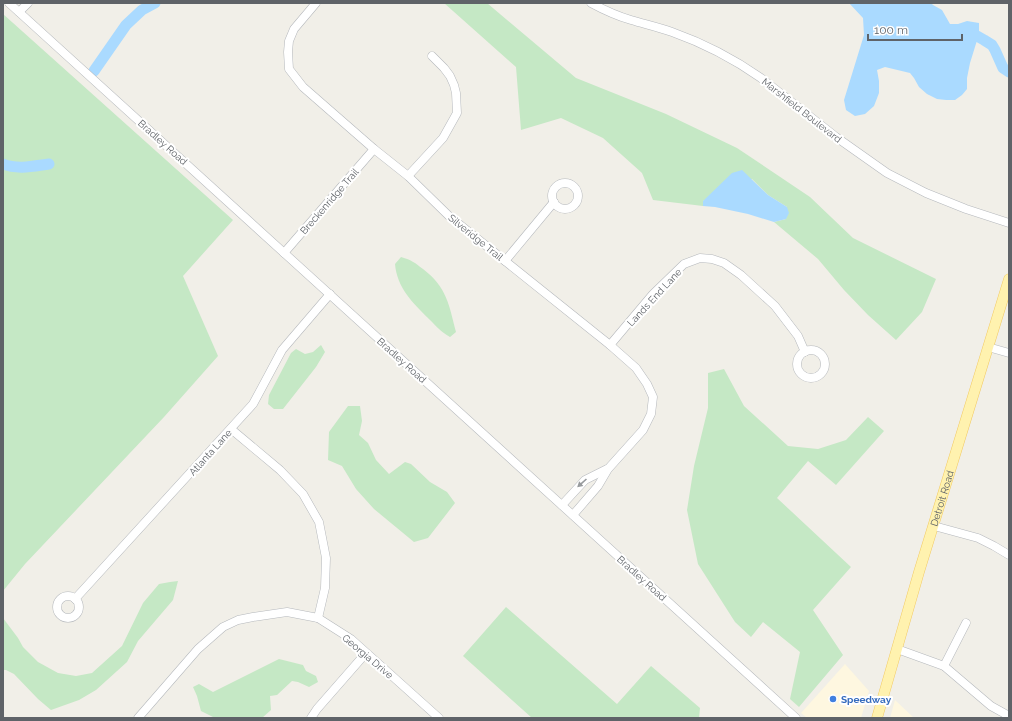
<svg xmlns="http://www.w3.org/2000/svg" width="1012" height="721" viewBox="0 0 1012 721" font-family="Raleway,sans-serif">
	<rect width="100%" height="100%" fill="#f1efe8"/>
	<g fill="#fef7e0">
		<path d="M 845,664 L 869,691 L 861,718 L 807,718 L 801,713 Z"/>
		<path d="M 895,700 L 914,718 L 890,718 Z"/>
	</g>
	<g fill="#c5e8c5">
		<path d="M 444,3 L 487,3 L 576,78 L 666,114 L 737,148 L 810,197 L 853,238 L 936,279 L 922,312 L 896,340 L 868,315 L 844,290 L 818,259 L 774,222 L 786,219 L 787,207 L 768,195 L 752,179 L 703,201 L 703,206 L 653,200 L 642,173 L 603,138 L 561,118 L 521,130 L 516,67 Z"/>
		<path d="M 3,14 L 233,220 L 183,276 L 218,356 L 164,417 L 25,564 L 3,591 Z"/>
		<path d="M 401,257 C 412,260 415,263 423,269 C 447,287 449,305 456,332 L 450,337 C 441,332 436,326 429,319 C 413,303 397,288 395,264 Z"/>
		<path d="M 321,345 L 325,352 L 316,367 L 283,409 L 274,409 L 268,404 L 269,395 L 291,353 L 296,349 L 305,354 L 313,352 Z"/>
		<path d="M 724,369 L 744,406 L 788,446 L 818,449 L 846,440 L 868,417 L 884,431 L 836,485 L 808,461 L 777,498 L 851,567 L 813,610 L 843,655 L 799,707 L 790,699 L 800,652 L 763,622 L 751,637 L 735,622 L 698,564 L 687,510 L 694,466 L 708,408 L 708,373 Z"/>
		<path d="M 348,406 L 360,406 L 362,421 L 359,435 L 368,443 L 376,460 L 389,474 L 405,462 L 411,464 L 430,482 L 447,492 L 455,503 L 428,538 L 414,542 L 374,509 L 356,489 L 342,466 L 328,460 L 329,432 Z"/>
		<path d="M 178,581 L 173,600 L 138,641 L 127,662 L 96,690 L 79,700 L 51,710 L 38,699 L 14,674 L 6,670 L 3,670 L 3,618 L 18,638 L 23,647 L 38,662 L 58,673 L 76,676 L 92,673 L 122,646 L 143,603 L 159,584 L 170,582 Z"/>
		<path d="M 506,607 L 617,704 L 651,666 L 700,708 L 699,718 L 532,718 L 463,656 Z"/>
		<path d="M 279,659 L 303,665 L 306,671 L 316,676 L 318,682 L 309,687 L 298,682 L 292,681 L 277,695 L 270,696 L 271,710 L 262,718 L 215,718 L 201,711 L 197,696 L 193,687 L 199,684 L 213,692 Z"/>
	</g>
	<g fill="#aadaff">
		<path d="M 849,3 L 931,3 L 933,5 L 942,10 L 950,24 L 958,24 L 967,21 L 979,23 L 979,34 L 970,63 L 967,78 L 967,89 L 962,95 L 955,100 L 946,100 L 937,99 L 927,94 L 919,87 L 914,78 L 910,73 L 885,67 L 877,70 L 879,81 L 879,93 L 874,106 L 865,114 L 855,116 L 846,110 L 844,100 L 864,35 L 863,18 Z"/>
		<path d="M 742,170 L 768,195 L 787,207 L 789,213 L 786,219 L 774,222 L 748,214 L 715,207 L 703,206 L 703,201 L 732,173 Z"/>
	</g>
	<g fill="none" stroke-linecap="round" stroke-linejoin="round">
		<g stroke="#aadaff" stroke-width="11">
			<path d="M 963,39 L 977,36 L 984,40 L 992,45 L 995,50 L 1003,68 L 1009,72"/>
			<path d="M 94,71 L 126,25 L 142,10 L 155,3"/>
			<path d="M 3,164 C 18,170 34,166 49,164"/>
		</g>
		<g stroke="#b5b8bc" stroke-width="9">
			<g id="minor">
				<path d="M 9,3 L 796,718"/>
				<path d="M 316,3 L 294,29 L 289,41 L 288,52 L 289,69 L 303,87 L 374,149 L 408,176 L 449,216 L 610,345 L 636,368 L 647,384 L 653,397 L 651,414 L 643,430 L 608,469 L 598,486 L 573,515"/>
				<path d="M 591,3 C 604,10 617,16 631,20 C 644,24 658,27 672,32 C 703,43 734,59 761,78 L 836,137 L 887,173 L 926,193 L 966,209 L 1009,223"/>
				<path d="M 19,12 L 28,3"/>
				<path d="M 408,176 L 443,138 L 457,113 L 456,93 L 454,85 L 450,76 L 444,68 L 432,56"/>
				<circle cx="565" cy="196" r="13"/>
				<path d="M 284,253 L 374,149"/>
				<path d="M 505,261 L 554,202"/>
				<path d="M 610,345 L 653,294 L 684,264 L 700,258 L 712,259 L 724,263 L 741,275 L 775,306 L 798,336 L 805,352"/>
				<path d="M 988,347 L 1009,353"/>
				<circle cx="811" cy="364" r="14"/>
				<path d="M 231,429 L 280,470 L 303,494 L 319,522 L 326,558 L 325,588 L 318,618"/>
				<path d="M 562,505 L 585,480 L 607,469"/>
				<path d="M 934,526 L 978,538 L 994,546 L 1009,555"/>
				<circle cx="68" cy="607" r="11"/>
				<path d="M 75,599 L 253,404 L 282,350 L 330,294"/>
				<path d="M 897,649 L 944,666 L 991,706 L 1009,716"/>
				<path d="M 944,666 L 966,623"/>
				<path d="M 138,718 L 198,649 L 223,627 L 238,620 L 253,617 L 287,612 L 318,618 L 351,639 L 439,718"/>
				<path d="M 311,718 L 317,709 L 366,653"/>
			</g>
		</g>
		<g stroke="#f2c960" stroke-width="11">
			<g id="major">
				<path id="s1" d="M 877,718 L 919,572 L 1009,279"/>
			</g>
		</g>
		<use href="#minor" stroke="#fff" stroke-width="8"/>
		<use href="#major" stroke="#fff2af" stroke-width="10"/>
	</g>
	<defs><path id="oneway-solid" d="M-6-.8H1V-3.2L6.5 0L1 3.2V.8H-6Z"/></defs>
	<use fill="#979a9d" href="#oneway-solid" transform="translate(582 483) rotate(138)"/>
	<circle fill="#3f7fe0" stroke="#fff" stroke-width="1.5" cx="833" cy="699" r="4"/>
	<g text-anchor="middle" stroke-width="4" stroke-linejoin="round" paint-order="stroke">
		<g font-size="10" fill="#5f6368" stroke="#fff">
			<text transform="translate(802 110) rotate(38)" y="4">Marshfield Boulevard</text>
			<text transform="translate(163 142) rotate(42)" y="4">Bradley Road</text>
			<text transform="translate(329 201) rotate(-49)" y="4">Breckenridge Trail</text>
			<text transform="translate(476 237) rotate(39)" y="4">Silveridge Trail</text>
			<text transform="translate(654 297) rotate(-47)" y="4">Lands End Lane</text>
			<text transform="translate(402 360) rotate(42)" y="4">Bradley Road</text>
			<text transform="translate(210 452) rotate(-48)" y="4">Atlanta Lane</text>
			<text dy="4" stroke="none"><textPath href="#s1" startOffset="229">Detroit Road</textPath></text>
			<text transform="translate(642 578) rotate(42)" y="4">Bradley Road</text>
			<text transform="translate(368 656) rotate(40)" y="4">Georgia Drive</text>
		</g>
		<g font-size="10" font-weight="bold" fill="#366cbe" stroke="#fff" text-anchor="start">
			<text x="841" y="703">Speedway</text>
		</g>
	</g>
	<rect width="1012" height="721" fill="none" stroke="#5f6368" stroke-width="8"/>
	<path d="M868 34v6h94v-6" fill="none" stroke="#5f6368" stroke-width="2"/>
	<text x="874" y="34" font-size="12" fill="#5f6368" stroke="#ffffff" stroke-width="3" paint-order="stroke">100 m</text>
</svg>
